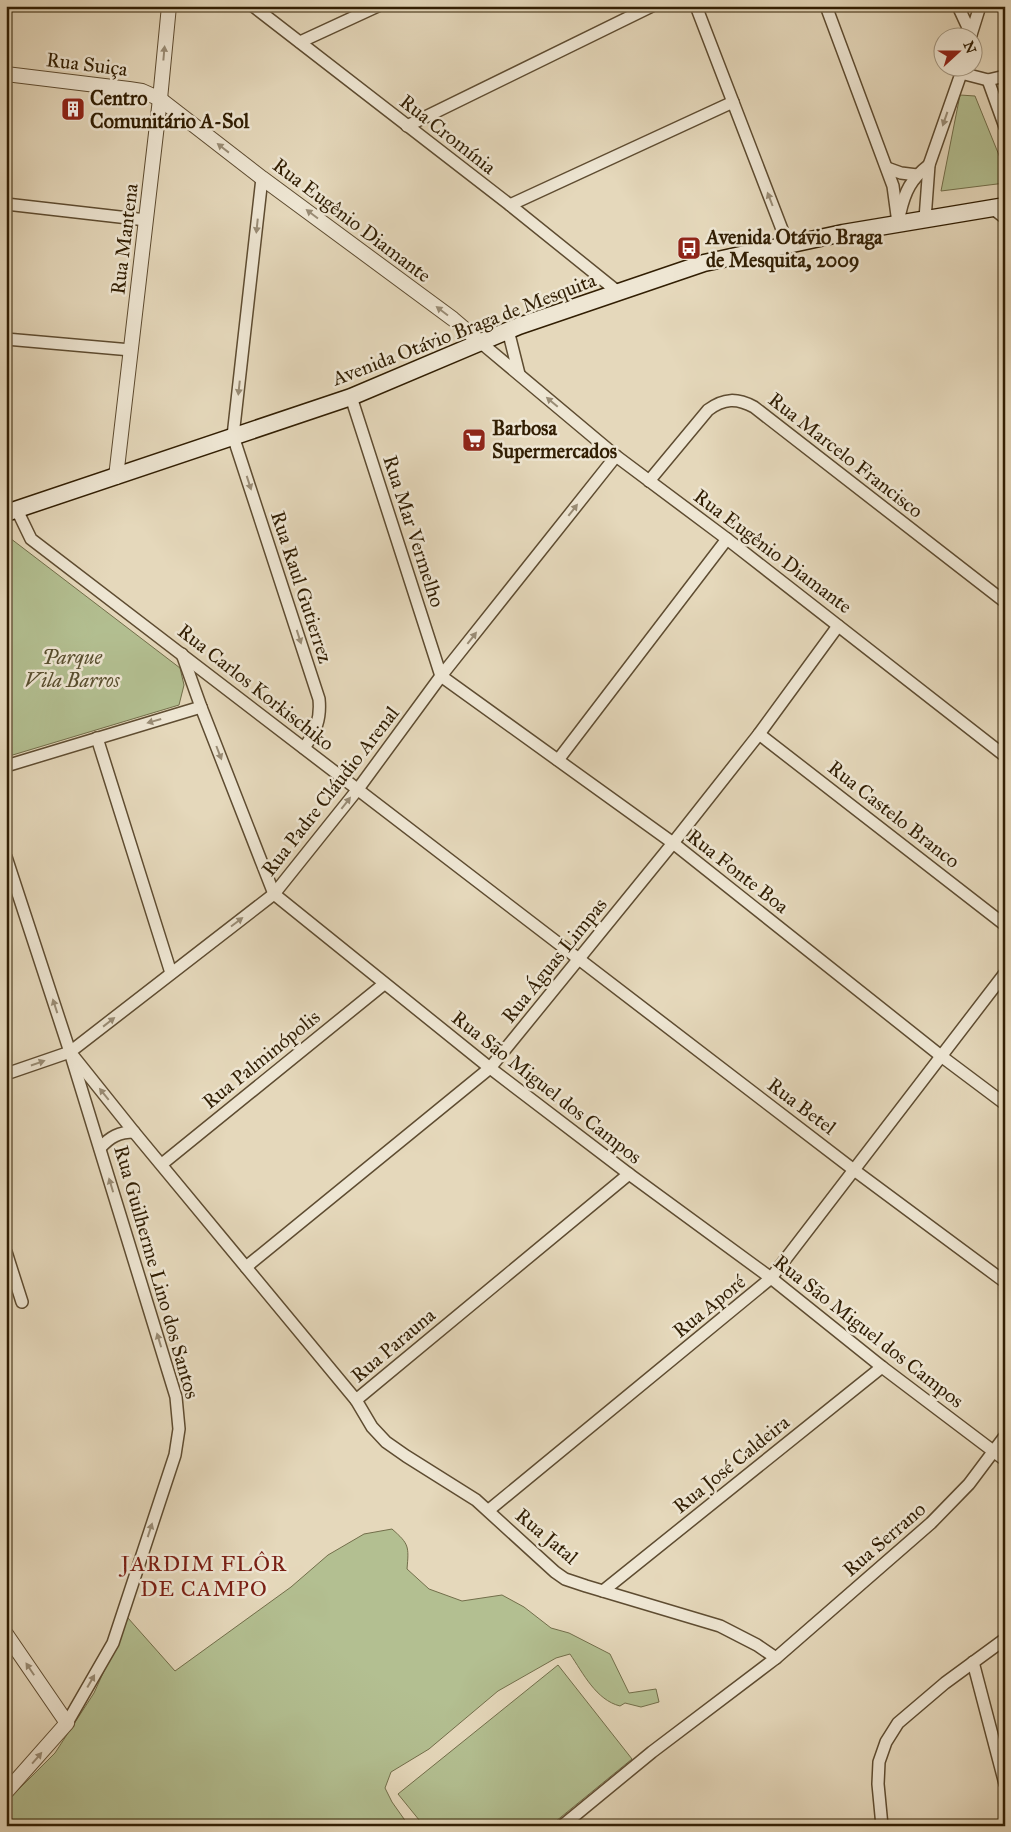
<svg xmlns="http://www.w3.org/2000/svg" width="1011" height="1832" viewBox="0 0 1011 1832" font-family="'IM FELL Great Primer',serif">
	<rect width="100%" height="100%" fill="#e5d8bb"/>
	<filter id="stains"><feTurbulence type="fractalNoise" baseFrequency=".004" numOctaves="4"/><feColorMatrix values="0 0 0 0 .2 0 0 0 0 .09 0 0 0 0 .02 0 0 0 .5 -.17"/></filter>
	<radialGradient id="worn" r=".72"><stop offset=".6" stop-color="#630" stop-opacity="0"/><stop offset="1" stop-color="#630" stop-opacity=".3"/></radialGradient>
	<g fill="#b3bf91" stroke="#726e4a">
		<path d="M 960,95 L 975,96 L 1005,170 L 1005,183 L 941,191 Z"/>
		<path d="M 6,535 L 180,668 L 184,685 L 179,705 L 6,757 Z"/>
		<path d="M 392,1529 C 409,1544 409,1546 407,1569 L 429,1589 L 462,1601 L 502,1595 L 524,1607 L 551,1628 L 569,1633 L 610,1654 L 629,1693 L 656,1689 L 659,1702 L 641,1707 L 625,1703 L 620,1706 C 596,1700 583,1673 570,1654 L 556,1658 L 498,1691 L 429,1749 L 391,1772 L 385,1788 L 392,1802 L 409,1826 L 6,1826 L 6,1802 L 55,1753 L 94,1693 L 128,1618 L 175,1671 L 291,1587 L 328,1555 L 364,1534 Z"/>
		<path d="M 558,1665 L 632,1759 L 550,1826 L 424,1826 L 398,1794 Z"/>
	</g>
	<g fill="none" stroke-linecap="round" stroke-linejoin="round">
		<g stroke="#5e4c31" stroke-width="14">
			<g id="minor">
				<path d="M 253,6 L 510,205 L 618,292"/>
				<path d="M 696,6 L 788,245"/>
				<path d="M 826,6 L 893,186 L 898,223"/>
				<path d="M 958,6 L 971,34"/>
				<path d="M 970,38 L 980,6"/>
				<path d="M 300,42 L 378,6"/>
				<path d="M 961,73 L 988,80 L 1005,76"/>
				<path d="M 988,80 L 1005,127"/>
				<path d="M 407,126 L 652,6"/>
				<path d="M 887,168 L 901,173 L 917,175"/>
				<path d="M 262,178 L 233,436 L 319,699 C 321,719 316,731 304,748"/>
				<path d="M 6,204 L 146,220"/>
				<path d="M 510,205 L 733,102"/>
				<path d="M 992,208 L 1005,218"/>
				<path d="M 900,213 C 905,191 911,179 929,165"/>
				<path d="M 925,219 L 929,165 L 963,68"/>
				<path d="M 508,330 L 519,374"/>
				<path d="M 6,339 L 131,350"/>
				<path d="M 480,342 L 616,456 L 727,539 L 1005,756"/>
				<path d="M 351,397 L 441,676"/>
				<path d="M 649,481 L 708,410 C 724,398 737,398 754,407 L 1005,602"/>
				<path d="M 17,510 L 31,539 L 854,1170 L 1005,1282"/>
				<path d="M 182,654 L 201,707 L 274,894 L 490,1068 L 629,1174 L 771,1278 L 882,1367 L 1005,1460"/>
				<path d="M 441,676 L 673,843 L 941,1056 L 1005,1104"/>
				<path d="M 759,734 L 1005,925"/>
				<path d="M 97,738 L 171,973"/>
				<path d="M 558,760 L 727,539"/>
				<path d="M 6,766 L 201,707"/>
				<path d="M 6,857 L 70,1052 L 176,1397 L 179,1429 L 175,1455 L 113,1643 L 67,1723"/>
				<path d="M 74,1057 L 134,1132 L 356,1400 L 629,1174"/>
				<path d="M 6,1074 L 70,1052 L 274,894 L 358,789 L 441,676 L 616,456"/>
				<path d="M 100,1148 C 110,1137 119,1132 134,1132"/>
				<path d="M 162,1164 L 384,984"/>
				<path d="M 6,1252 L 22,1302"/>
				<path d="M 246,1267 L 490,1068 L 673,843 L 759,734 L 838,626"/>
				<path d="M 356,1400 L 372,1427 L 386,1442 L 406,1456 L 476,1500 L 555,1572 L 565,1579 L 586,1586 L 720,1626 L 757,1645 L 776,1658"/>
				<path d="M 489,1510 L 771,1278 L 1005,973"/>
				<path d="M 603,1591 L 882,1367"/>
				<path d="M 973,1662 L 1005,1784"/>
				<path d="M 562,1826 L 652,1752 L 776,1658 L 931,1523 L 969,1484 L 1005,1436"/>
				<path d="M 882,1826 L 878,1784 L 879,1762 L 886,1742 L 898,1723 L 945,1683 L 1005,1639"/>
			</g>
		</g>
		<g stroke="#5e4c31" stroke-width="16">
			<g id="tertiary">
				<path d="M 6,74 L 129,89 L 142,91 L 160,99 L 262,178 L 453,319 L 480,342"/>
				<path d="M 116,477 L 160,99 L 169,6"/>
				<path d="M 6,1634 L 67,1723 L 6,1792"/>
			</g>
		</g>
		<g stroke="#311e03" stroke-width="19">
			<path id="secondary" d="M 6,513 L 351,397 L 519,326 L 704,263 L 843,233 L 1005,206"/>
		</g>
		<use href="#minor" stroke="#eee6d3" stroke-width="11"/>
		<use href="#tertiary" stroke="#eee6d3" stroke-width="14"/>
		<use href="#secondary" stroke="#eee6d3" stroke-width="16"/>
	</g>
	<defs><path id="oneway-solid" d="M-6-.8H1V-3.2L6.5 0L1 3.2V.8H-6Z" transform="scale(1.25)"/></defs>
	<g fill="#998c75">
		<use href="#oneway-solid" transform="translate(164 53) rotate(-85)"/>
		<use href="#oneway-solid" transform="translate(945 119) rotate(109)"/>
		<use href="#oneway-solid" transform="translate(223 148) rotate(-142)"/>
		<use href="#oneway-solid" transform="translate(770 199) rotate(-111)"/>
		<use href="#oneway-solid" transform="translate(312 214) rotate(-143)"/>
		<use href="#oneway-solid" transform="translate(257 226) rotate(96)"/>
		<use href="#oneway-solid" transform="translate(442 311) rotate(-143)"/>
		<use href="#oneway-solid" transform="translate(239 388) rotate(96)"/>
		<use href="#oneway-solid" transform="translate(552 402) rotate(-140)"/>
		<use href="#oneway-solid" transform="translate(249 483) rotate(72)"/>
		<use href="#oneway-solid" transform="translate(573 510) rotate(-52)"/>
		<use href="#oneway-solid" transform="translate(299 637) rotate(72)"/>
		<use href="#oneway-solid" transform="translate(472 638) rotate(-52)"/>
		<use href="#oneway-solid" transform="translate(154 721) rotate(164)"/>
		<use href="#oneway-solid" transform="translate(219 753) rotate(69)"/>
		<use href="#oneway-solid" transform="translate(346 803) rotate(-52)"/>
		<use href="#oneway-solid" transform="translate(237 922) rotate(-37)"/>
		<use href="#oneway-solid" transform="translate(55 1006) rotate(-108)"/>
		<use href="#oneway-solid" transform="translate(109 1022) rotate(-38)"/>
		<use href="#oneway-solid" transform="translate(38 1063) rotate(-19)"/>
		<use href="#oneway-solid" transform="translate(104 1094) rotate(-129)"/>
		<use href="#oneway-solid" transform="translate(111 1185) rotate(-107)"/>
		<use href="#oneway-solid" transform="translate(159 1340) rotate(-107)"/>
		<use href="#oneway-solid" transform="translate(150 1530) rotate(-72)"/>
		<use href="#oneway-solid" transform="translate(30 1669) rotate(-124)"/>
		<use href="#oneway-solid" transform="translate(91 1681) rotate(-60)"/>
		<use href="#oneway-solid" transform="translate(37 1758) rotate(-49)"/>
	</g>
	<defs>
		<g id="building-square" transform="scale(1.25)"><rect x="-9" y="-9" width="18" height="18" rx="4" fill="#8f2418" stroke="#eee6d3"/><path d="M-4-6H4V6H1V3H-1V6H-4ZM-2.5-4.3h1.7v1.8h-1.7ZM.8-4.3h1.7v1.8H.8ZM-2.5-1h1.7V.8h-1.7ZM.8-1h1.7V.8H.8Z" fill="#fff"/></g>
		<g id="bus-square" transform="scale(1.25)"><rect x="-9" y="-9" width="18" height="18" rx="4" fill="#8f2418" stroke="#eee6d3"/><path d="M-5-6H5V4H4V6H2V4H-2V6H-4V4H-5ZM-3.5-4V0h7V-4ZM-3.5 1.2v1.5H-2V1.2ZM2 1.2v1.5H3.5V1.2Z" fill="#fff"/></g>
		<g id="supermarket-square" transform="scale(1.25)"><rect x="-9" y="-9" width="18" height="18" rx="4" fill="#8f2418" stroke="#eee6d3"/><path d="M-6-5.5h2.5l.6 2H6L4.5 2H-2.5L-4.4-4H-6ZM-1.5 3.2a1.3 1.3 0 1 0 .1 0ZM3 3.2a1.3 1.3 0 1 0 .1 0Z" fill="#fff"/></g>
	</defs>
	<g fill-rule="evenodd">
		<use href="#building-square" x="73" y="109"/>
		<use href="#bus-square" x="689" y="248"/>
		<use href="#supermarket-square" x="474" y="440"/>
	</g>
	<g text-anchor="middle" stroke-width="5" stroke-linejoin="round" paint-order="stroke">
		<g font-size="20" fill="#311e03" stroke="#eee6d3">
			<text transform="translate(87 64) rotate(7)" y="7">Rua Suiça</text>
			<text transform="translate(448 134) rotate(38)" y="7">Rua Cromínia</text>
			<text transform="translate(352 220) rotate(37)" y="7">Rua Eugênio Diamante</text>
			<text transform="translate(124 239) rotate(-83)" y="7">Rua Mantena</text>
			<text transform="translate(464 329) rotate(-21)" y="7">Avenida Otávio Braga de Mesquita</text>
			<text transform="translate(846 455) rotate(38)" y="7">Rua Marcelo Francisco</text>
			<text transform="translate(414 531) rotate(72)" y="7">Rua Mar Vermelho</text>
			<text transform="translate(773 551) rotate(37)" y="7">Rua Eugênio Diamante</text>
			<text transform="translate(302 587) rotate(72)" y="7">Rua Raul Gutierrez</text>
			<text transform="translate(256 687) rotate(38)" y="7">Rua Carlos Korkischiko</text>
			<text transform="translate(330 791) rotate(-52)" y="7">Rua Padre Cláudio Arenal</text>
			<text transform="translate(894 814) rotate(38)" y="7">Rua Castelo Branco</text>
			<text transform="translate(738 871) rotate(38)" y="7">Rua Fonte Boa</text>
			<text transform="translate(554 960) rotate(-51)" y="7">Rua Águas Limpas</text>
			<text transform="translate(261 1059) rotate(-39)" y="7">Rua Palminópolis</text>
			<text transform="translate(547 1087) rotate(38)" y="7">Rua São Miguel dos Campos</text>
			<text transform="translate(802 1106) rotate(37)" y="7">Rua Betel</text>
			<text transform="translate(157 1272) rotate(74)" y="7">Rua Guilherme Lino dos Santos</text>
			<text transform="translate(709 1306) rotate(-39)" y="7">Rua Aporé</text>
			<text transform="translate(869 1331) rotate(38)" y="7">Rua São Miguel dos Campos</text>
			<text transform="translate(393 1345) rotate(-40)" y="7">Rua Parauna</text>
			<text transform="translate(731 1464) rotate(-39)" y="7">Rua José Caldeira</text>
			<text transform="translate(547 1536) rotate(40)" y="7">Rua Jatal</text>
			<text transform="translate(884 1539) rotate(-41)" y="7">Rua Serrano</text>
		</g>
		<g font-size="20" font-weight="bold" fill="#311e03" stroke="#eee6d3" text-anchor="start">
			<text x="90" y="105">Centro<tspan x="90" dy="23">Comunitário A-Sol</tspan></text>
			<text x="706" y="244">Avenida Otávio Braga<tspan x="706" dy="23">de Mesquita, 2009</tspan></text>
			<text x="492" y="435">Barbosa<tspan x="492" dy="23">Supermercados</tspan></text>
		</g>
		<g font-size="20" font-style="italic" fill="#584e2e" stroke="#eee6d3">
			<text x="72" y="664">Parque<tspan x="72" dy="23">Vila Barros</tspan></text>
		</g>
		<g font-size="22" letter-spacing="1" fill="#7a1f14" stroke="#eee6d3">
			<text x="204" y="1571">JARDIM FLÔR<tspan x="204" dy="25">DE CAMPO</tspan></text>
		</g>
	</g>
	<rect width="1011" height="1832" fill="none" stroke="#e5d8bb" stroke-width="25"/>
	<rect x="8" y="8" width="996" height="1817" fill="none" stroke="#311e03" stroke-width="2.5"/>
	<rect x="12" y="12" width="986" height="1807" fill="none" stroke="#311e03"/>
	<g transform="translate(958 52) rotate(69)"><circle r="24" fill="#eee6d3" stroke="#a29680"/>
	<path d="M0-4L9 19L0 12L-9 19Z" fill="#8f2418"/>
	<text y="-8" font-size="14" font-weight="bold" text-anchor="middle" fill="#311e03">N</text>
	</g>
	<rect width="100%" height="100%" filter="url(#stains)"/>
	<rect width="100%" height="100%" fill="url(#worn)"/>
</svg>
